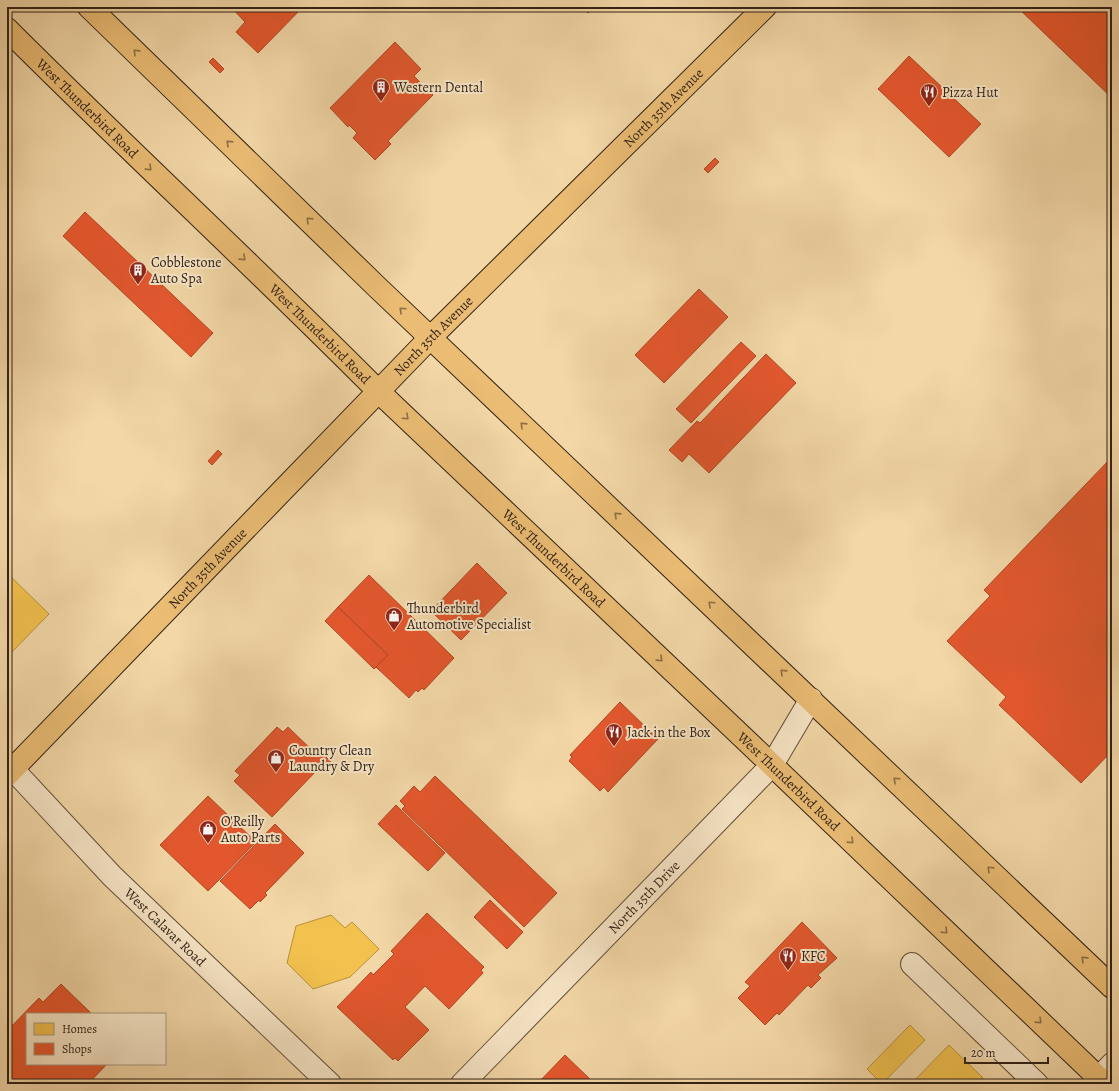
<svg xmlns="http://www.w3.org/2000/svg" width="1119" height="1091" viewBox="0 0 1119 1091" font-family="Alegreya,serif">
	<rect width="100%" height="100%" fill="#f3d7a7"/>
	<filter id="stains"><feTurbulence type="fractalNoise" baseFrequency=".005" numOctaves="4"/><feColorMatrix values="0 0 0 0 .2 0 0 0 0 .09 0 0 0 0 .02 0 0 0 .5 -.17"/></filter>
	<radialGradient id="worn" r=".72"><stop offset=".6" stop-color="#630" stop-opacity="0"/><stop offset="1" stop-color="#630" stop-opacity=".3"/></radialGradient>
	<g fill="#f2c14e" stroke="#b8913d">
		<path d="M 7,573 L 49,614 L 7,657 Z"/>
		<path d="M 331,915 L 345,928 L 352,922 L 379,949 L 350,977 L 313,989 L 287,963 L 296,926 Z"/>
		<path d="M 910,1025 L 925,1040 L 882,1084 L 867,1069 Z"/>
		<path d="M 949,1045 L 983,1078 L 978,1084 L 911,1084 Z"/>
	</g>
	<g fill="#e4572e" stroke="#af4726">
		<path d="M 231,7 L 303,7 L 258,53 L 236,32 L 245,22 Z"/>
		<path d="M 582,7 L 595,7 L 588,13 Z"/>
		<path d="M 1017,7 L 1112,7 L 1112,98 Z"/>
		<path d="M 395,42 L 421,69 L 414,76 L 433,95 L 388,141 L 391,144 L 375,160 L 353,138 L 357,133 L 349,125 L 348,127 L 330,108 Z"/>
		<path d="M 909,56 L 981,124 L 949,157 L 878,89 Z"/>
		<path d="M 213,58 L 224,69 L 220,73 L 209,62 Z"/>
		<path d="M 715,158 L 719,162 L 708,173 L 704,169 Z"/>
		<path d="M 85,212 L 213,333 L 191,357 L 63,236 Z"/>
		<path d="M 699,289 L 728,317 L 664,383 L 635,355 Z"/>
		<path d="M 741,342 L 756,356 L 691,423 L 676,409 Z"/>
		<path d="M 766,354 L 796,383 L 709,473 L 689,454 L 682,462 L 669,450 L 697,421 L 700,423 Z"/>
		<path d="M 218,450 L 222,454 L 212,465 L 208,461 Z"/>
		<path d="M 1112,457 L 1112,751 L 1081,783 L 999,705 L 1006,697 L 947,641 L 990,596 L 984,590 Z"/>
		<path d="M 477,563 L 507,593 L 461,640 L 431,611 Z"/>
		<path d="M 369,575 L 454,658 L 424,690 L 422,688 L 418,692 L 416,690 L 409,698 L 376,667 L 388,655 L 338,607 Z"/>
		<path d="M 338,607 L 388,655 L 374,669 L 325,621 Z"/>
		<path d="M 620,702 L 658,739 L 608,792 L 604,787 L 600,791 L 569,761 L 572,757 L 570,755 Z"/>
		<path d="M 277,727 L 283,732 L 288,727 L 318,756 L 321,752 L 331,762 L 323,770 L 320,767 L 272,817 L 234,781 L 240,775 L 235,771 Z"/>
		<path d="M 435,776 L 557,893 L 524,927 L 402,809 L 405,806 L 400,801 L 414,786 L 420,792 Z"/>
		<path d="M 208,796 L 256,842 L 208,891 L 160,845 Z"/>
		<path d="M 396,805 L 445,853 L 428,871 L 378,824 Z"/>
		<path d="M 275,824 L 304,853 L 265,893 L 267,895 L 260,902 L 259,900 L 250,909 L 220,881 Z"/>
		<path d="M 490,900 L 523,932 L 507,949 L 474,917 Z"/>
		<path d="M 427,913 L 484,967 L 481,970 L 483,973 L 449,1009 L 425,986 L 405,1007 L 429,1030 L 398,1061 L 395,1058 L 393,1060 L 337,1007 L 371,972 L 373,975 L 394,954 L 391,951 Z"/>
		<path d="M 802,922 L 837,958 L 818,975 L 821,978 L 811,988 L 808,985 L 779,1015 L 777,1013 L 765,1025 L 738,998 L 750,986 L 745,982 Z"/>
		<path d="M 61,984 L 92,1014 L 27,1014 L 27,1064 L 107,1064 L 88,1084 L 7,1084 L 7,1031 L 39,998 L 43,1002 Z"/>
		<path d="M 565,1055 L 595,1084 L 537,1084 Z"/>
	</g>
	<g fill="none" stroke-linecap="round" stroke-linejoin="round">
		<g stroke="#624e3a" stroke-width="24">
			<g id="minor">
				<path id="s1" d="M 7,763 L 112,876 L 330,1084"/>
				<path d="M 912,964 L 1037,1084"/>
				<path id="s2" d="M 462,1084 L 772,765 L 811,699"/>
				<path d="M 1093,1084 L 1112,1064"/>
			</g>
		</g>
		<g stroke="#322115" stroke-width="24">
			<g id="major">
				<path d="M 89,7 L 377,287 L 1112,987"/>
				<path id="s3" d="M 7,29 C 129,151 256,268 378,391 L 772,765 L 1105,1084"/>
				<path id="s4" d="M 7,775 L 431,337 L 765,7"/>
			</g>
		</g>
		<use href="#minor" stroke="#f7e5c6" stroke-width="22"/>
		<use href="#major" stroke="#eabc74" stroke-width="22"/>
	</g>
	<defs><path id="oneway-chevron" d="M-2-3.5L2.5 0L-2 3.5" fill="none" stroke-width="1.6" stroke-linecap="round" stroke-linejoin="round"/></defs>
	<g stroke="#8e6e44">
		<use href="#oneway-chevron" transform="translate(136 52) rotate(-136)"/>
		<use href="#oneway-chevron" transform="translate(229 143) rotate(-136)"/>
		<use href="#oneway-chevron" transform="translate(149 168) rotate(44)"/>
		<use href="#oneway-chevron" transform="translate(309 220) rotate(-136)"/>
		<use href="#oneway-chevron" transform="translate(243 258) rotate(44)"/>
		<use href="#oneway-chevron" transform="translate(402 310) rotate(-137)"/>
		<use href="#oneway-chevron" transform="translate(406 417) rotate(43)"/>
		<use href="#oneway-chevron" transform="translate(523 425) rotate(-136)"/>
		<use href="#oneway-chevron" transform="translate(617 515) rotate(-136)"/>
		<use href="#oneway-chevron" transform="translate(711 604) rotate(-137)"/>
		<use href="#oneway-chevron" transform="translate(660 659) rotate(44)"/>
		<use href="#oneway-chevron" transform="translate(783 672) rotate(-136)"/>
		<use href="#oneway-chevron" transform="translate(896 780) rotate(-137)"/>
		<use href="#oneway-chevron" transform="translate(851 841) rotate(44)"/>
		<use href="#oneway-chevron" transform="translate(990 869) rotate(-136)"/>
		<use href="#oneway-chevron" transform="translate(945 931) rotate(44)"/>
		<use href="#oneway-chevron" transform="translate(1084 959) rotate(-136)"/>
		<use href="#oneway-chevron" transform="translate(1039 1021) rotate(44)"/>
	</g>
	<defs>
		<g id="building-pin" transform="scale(0.9)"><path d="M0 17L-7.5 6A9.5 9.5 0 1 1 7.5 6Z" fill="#8f2418" stroke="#f7e5c6"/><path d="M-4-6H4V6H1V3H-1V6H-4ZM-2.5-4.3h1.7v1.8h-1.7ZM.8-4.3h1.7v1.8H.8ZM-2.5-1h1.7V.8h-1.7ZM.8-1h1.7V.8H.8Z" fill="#fff"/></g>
		<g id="restaurant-pin" transform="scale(0.9)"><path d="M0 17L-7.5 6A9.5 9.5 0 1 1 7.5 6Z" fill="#8f2418" stroke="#f7e5c6"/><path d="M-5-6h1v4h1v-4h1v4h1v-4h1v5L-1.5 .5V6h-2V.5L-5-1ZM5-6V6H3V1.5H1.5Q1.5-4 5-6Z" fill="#fff"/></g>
		<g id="shop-pin" transform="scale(0.9)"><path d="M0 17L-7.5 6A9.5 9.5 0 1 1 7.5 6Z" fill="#8f2418" stroke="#f7e5c6"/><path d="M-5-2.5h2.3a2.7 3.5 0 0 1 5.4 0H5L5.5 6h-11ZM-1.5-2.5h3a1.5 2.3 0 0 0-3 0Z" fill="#fff"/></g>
	</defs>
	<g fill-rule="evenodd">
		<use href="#building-pin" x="381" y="87"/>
		<use href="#restaurant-pin" x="929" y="92"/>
		<use href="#building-pin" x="138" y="270"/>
		<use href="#shop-pin" x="394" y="616"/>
		<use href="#restaurant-pin" x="614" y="732"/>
		<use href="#shop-pin" x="276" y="758"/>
		<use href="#shop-pin" x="208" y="829"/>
		<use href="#restaurant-pin" x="788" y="956"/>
	</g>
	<g text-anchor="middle" stroke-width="4" stroke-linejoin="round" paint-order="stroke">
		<g font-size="14" fill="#322115" stroke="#f7e5c6" text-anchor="start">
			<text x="394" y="92">Western Dental</text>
			<text x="942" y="97">Pizza Hut</text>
			<text x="151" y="267">Cobblestone<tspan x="151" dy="16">Auto Spa</tspan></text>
			<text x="407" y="613">Thunderbird<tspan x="407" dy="16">Automotive Specialist</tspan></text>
			<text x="627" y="737">Jack in the Box</text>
			<text x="289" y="755">Country Clean<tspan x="289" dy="16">Laundry &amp; Dry</tspan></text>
			<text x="221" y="826">O'Reilly<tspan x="221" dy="16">Auto Parts</tspan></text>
			<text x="801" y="961">KFC</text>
		</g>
		<g font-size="14" fill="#322115" stroke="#f7e5c6">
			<text dy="5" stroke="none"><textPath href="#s4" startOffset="936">North 35th Avenue</textPath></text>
			<text dy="5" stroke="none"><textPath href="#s3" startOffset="113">West Thunderbird Road</textPath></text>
			<text dy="5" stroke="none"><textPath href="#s3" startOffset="437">West Thunderbird Road</textPath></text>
			<text dy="5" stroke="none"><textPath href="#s4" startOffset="612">North 35th Avenue</textPath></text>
			<text dy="5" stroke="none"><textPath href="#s3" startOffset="761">West Thunderbird Road</textPath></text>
			<text dy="5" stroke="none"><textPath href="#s4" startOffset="288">North 35th Avenue</textPath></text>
			<text dy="5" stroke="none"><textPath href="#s3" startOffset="1085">West Thunderbird Road</textPath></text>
			<text dy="5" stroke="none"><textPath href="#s2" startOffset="261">North 35th Drive</textPath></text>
			<text dy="5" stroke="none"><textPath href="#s1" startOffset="228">West Calavar Road</textPath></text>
		</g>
	</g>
	<rect width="1119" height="1091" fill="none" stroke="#f3d7a7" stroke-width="24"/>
	<rect x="8" y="8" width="1103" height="1075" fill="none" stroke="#322115" stroke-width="2"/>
	<rect x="12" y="12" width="1095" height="1067" fill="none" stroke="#322115"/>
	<rect x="26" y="1013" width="140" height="52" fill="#f7e5c6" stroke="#a8977f"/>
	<rect x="34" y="1023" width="20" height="12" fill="#f2c14e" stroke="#a8977f"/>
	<text x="62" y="1033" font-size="12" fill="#322115">Homes</text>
	<rect x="34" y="1043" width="20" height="12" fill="#e4572e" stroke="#a8977f"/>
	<text x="62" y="1053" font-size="12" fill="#322115">Shops</text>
	<path d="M965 1057v6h83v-6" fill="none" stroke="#322115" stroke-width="2"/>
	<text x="971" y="1057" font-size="12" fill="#322115" stroke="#f7e5c6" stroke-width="3" paint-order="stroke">20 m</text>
	<rect width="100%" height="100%" filter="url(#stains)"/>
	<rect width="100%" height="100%" fill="url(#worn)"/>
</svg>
